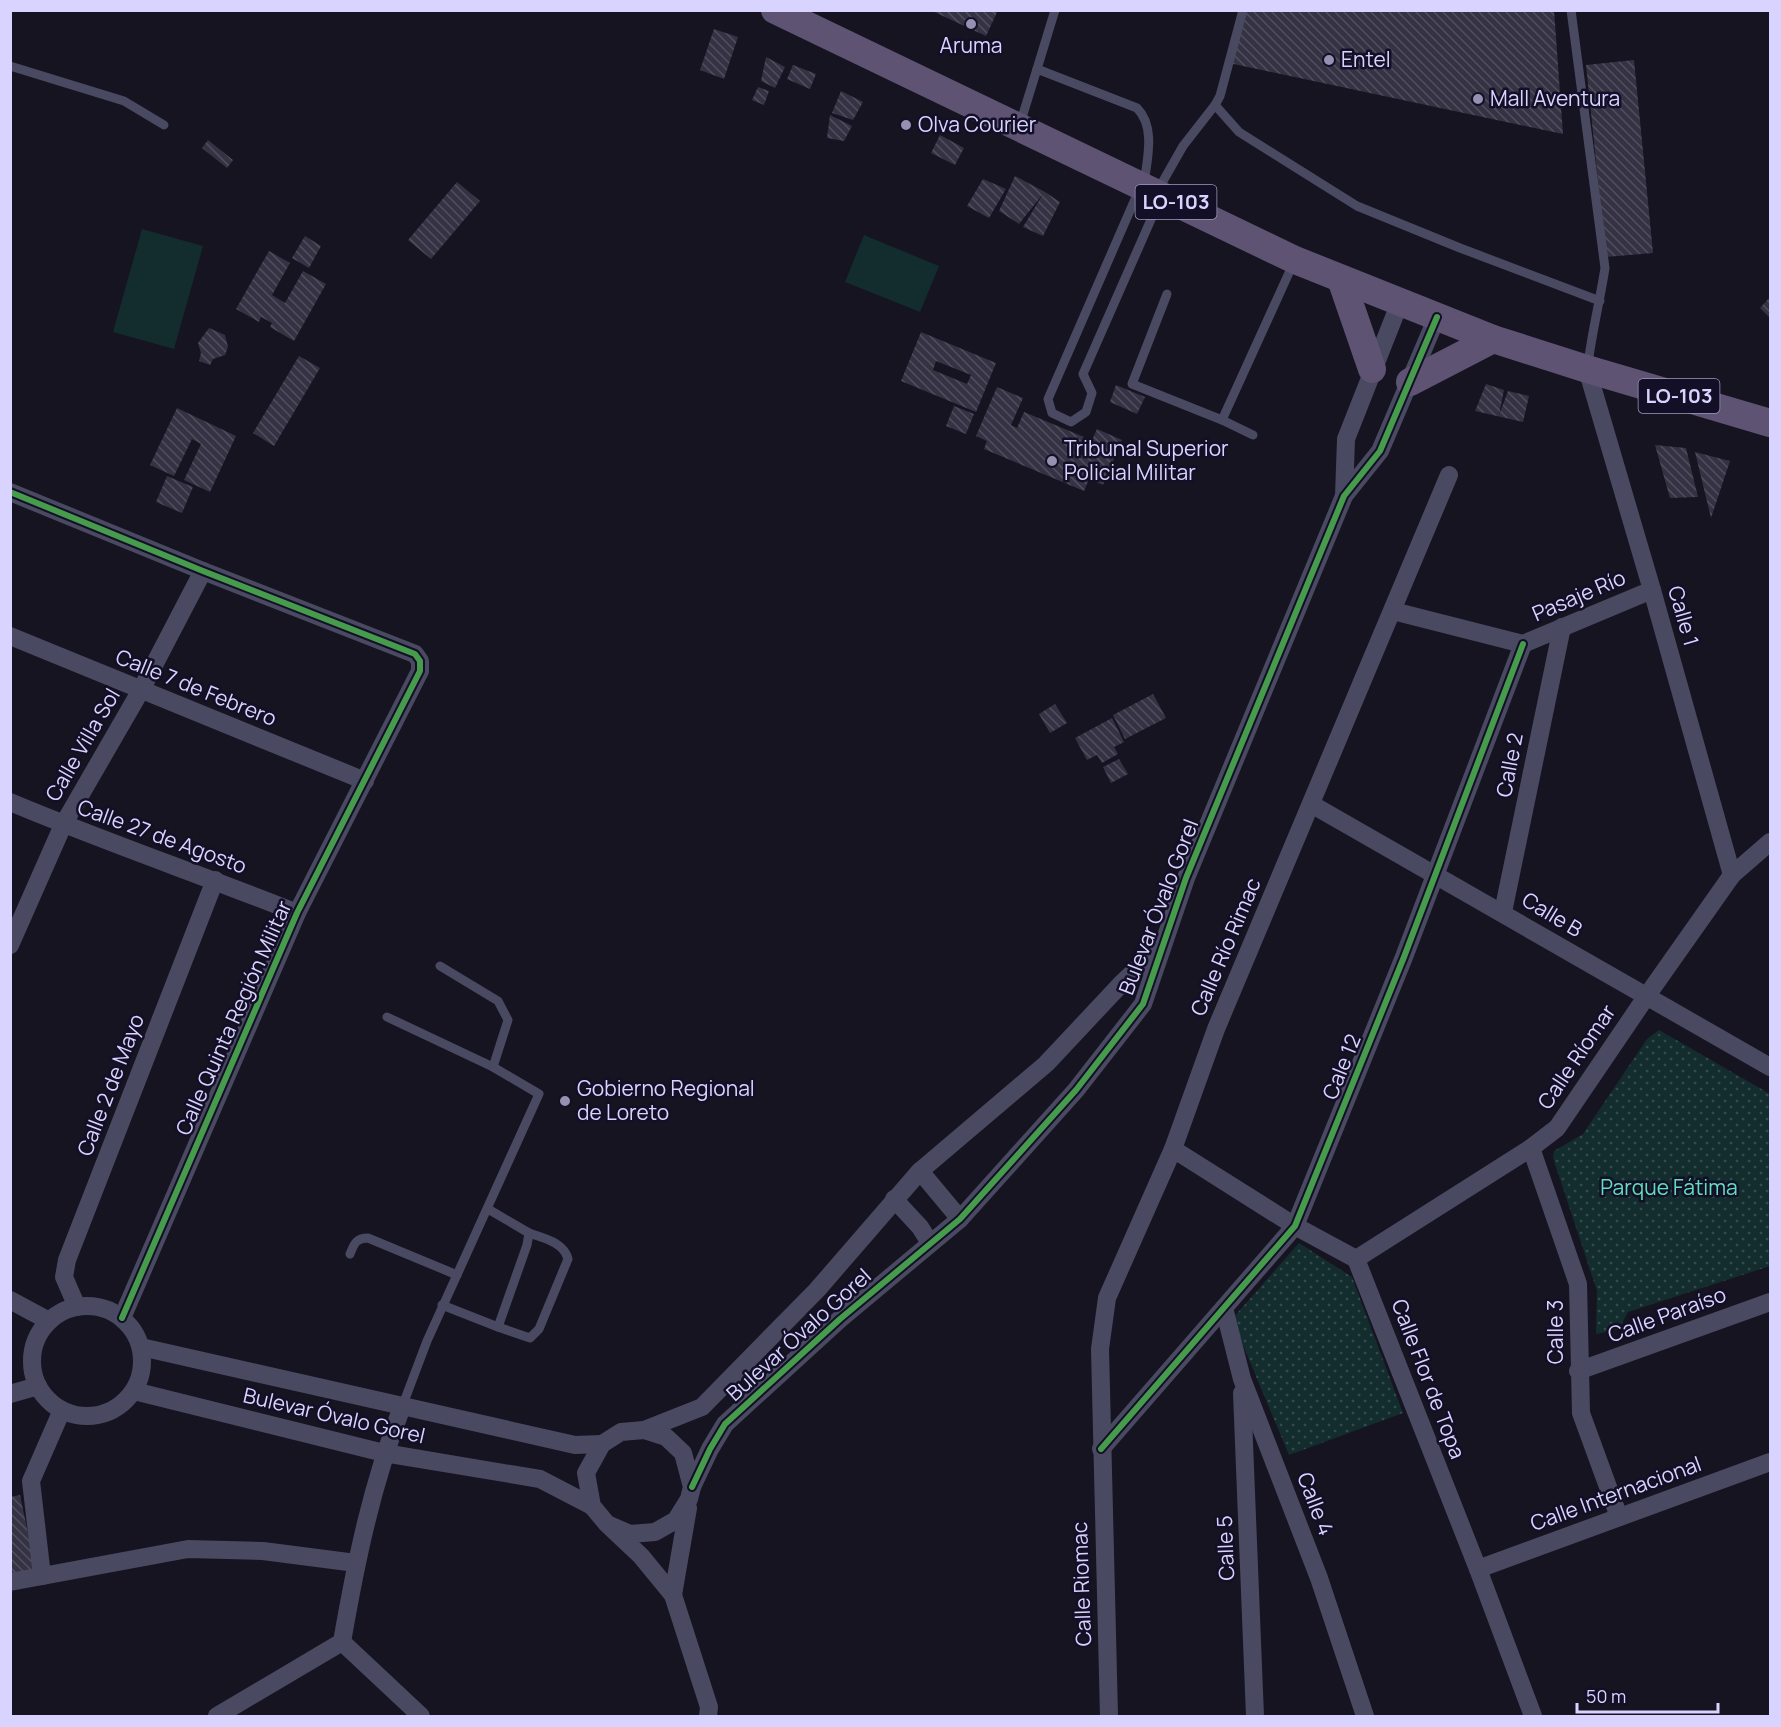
<svg xmlns="http://www.w3.org/2000/svg" width="1781" height="1727" viewBox="0 0 1781 1727" font-family="Manrope,sans-serif">
	<defs>
		<pattern id="grass-dots" width="8" height="8" patternUnits="userSpaceOnUse" patternTransform="scale(1.5)"><rect width="8" height="8" fill="#132c2d"/><path d="M2 2h.1M6 6h.1" fill="none" stroke="#354a4c" stroke-width="1.8" stroke-linecap="round"/></pattern>
		<pattern id="building-back-hatch" width="6" height="6" patternUnits="userSpaceOnUse" patternTransform="scale(1.5)"><rect width="6" height="6" fill="#343243"/><path d="M-1 5l2 2M0 0l6 6M5-1l2 2" fill="none" stroke="#514f5f"/></pattern>
	</defs>
	<rect width="100%" height="100%" fill="#161421"/>
	<g fill="url(#grass-dots)">
		<path d="M 1659,1030 L 1770,1094 L 1770,1266 L 1628,1312 L 1619,1329 L 1596,1334 L 1597,1291 L 1553,1158 L 1554,1151 L 1583,1134 L 1647,1039 Z"/>
		<path d="M 1299,1243 L 1352,1277 L 1403,1413 L 1289,1455 L 1232,1319 Z"/>
	</g>
	<g fill="#132c2d">
		<path d="M 142,229 L 203,246 L 174,349 L 113,332 Z"/>
		<path d="M 864,235 L 939,266 L 920,312 L 845,282 Z"/>
	</g>
	<g fill="url(#building-back-hatch)" fill-rule="evenodd">
		<path d="M 930,10 L 998,10 L 986,36 Z"/>
		<path d="M 1240,10 L 1554,10 L 1563,134 L 1229,63 Z"/>
		<path d="M 714,29 L 738,37 L 724,79 L 700,70 Z"/>
		<path d="M 766,57 L 785,67 L 775,88 L 761,81 Z"/>
		<path d="M 1634,60 L 1653,253 L 1606,257 L 1586,65 Z"/>
		<path d="M 793,65 L 816,74 L 810,89 L 787,79 Z"/>
		<path d="M 758,87 L 769,91 L 764,105 L 752,100 Z"/>
		<path d="M 841,91 L 863,102 L 853,120 L 832,113 Z"/>
		<path d="M 830,115 L 852,126 L 844,141 L 827,138 Z"/>
		<path d="M 940,135 L 964,148 L 955,165 L 931,153 Z"/>
		<path d="M 208,140 L 233,160 L 227,168 L 202,148 Z"/>
		<path d="M 1015,176 L 1045,192 L 1060,202 L 1043,236 L 1023,227 L 1043,194 L 1019,224 L 999,211 Z"/>
		<path d="M 983,179 L 1006,189 L 989,218 L 967,206 Z"/>
		<path d="M 457,182 L 480,201 L 431,259 L 408,240 Z"/>
		<path d="M 305,236 L 321,246 L 309,268 L 292,258 Z"/>
		<path d="M 269,251 L 290,263 L 272,295 L 285,303 L 303,271 L 326,284 L 294,341 L 270,327 L 272,323 L 261,317 L 259,322 L 236,309 Z"/>
		<path d="M 1770,297 L 1770,318 L 1760,308 Z"/>
		<path d="M 209,328 L 225,335 L 228,347 L 225,355 L 213,359 L 210,365 L 199,361 L 201,353 L 198,343 Z"/>
		<path d="M 921,332 L 996,363 L 976,412 L 901,381 ZM 936,361 L 971,375 L 967,384 L 933,370 Z"/>
		<path d="M 299,356 L 320,368 L 274,446 L 253,433 Z"/>
		<path d="M 1486,384 L 1504,390 L 1499,415 L 1508,391 L 1529,396 L 1523,422 L 1475,411 Z"/>
		<path d="M 1116,385 L 1145,397 L 1137,414 L 1110,402 Z"/>
		<path d="M 997,387 L 1023,398 L 1011,425 L 1017,428 L 1024,412 L 1084,437 L 1077,453 L 1085,456 L 1097,429 L 1122,440 L 1103,485 L 1089,479 L 1084,491 L 984,449 L 987,441 L 976,436 Z"/>
		<path d="M 954,406 L 974,414 L 966,434 L 946,426 Z"/>
		<path d="M 177,408 L 236,436 L 210,492 L 184,480 L 201,444 L 192,439 L 174,476 L 150,465 Z"/>
		<path d="M 1655,445 L 1686,448 L 1698,497 L 1670,498 Z"/>
		<path d="M 1695,452 L 1730,461 L 1711,518 Z"/>
		<path d="M 167,476 L 193,487 L 182,513 L 156,502 Z"/>
		<path d="M 1153,694 L 1166,718 L 1125,739 L 1113,715 Z"/>
		<path d="M 1055,704 L 1067,723 L 1050,733 L 1039,714 Z"/>
		<path d="M 1112,718 L 1124,742 L 1114,747 L 1118,754 L 1102,763 L 1097,755 L 1087,760 L 1075,738 Z"/>
		<path d="M 1119,759 L 1128,774 L 1111,783 L 1103,767 Z"/>
		<path d="M 20,1495 L 36,1571 L 10,1576 L 10,1497 Z"/>
	</g>
	<g fill="none" stroke-linecap="round" stroke-linejoin="round">
		<g stroke="#4a4962" stroke-width="9">
			<path d="M 1055,10 L 1037,69 L 1137,108 C 1156,127 1147,160 1144,184"/>
			<path d="M 1571,10 L 1605,268 C 1600,300 1592,332 1588,364"/>
			<path d="M 10,66 L 124,101 L 164,125"/>
			<path d="M 1215,105 L 1239,132 L 1357,206 L 1460,248 L 1600,301"/>
			<path d="M 1020,124 L 1037,69"/>
			<path d="M 1139,190 L 1048,399 L 1052,413 L 1071,422 L 1086,412 L 1092,393 L 1083,374 L 1160,199"/>
			<path d="M 1158,190 L 1183,146 L 1215,105 L 1220,96 L 1243,10"/>
			<path d="M 1167,294 L 1132,384 L 1222,420 L 1253,435"/>
			<path d="M 1222,420 L 1293,264"/>
			<path d="M 387,1017 L 493,1067"/>
			<path d="M 350,1254 C 354,1244 356,1238 368,1238 L 457,1275"/>
			<path d="M 442,1305 L 498,1327 L 527,1245 L 529,1233 L 488,1209"/>
			<path d="M 498,1327 L 530,1338 L 539,1329 L 568,1259 C 564,1242 543,1238 529,1233"/>
			<path d="M 402,1407 L 427,1341 L 539,1094 L 493,1067 L 508,1020 L 498,1001 L 440,966"/>
		</g>
		<g stroke="#4a4962" stroke-width="18">
			<path d="M 1587,369 L 1652,590 L 1732,875"/>
			<path d="M 10,492 L 203,571 L 415,654 L 420,661 L 420,671 L 297,913 L 122,1318"/>
			<path d="M 1344,496 L 1346,439 L 1400,302"/>
			<path d="M 1393,611 L 1523,644"/>
			<path d="M 10,636 L 365,781"/>
			<path d="M 1523,644 L 1652,590"/>
			<path d="M 10,802 C 105,842 202,875 297,913"/>
			<path d="M 1311,804 L 1770,1067"/>
			<path d="M 1503,912 L 1562,627"/>
			<path d="M 10,945 L 63,825 L 141,690 L 203,571"/>
			<path d="M 1531,1148 L 1578,1284 L 1581,1413 L 1619,1517"/>
			<path d="M 1173,1149 L 1295,1226 L 1356,1259 L 1478,1569 L 1533,1716"/>
			<path d="M 920,1171 L 960,1219"/>
			<path d="M 894,1199 L 920,1227 L 930,1243"/>
			<path d="M 1356,1259 L 1531,1148 L 1557,1128 L 1646,997 L 1732,875 L 1770,842"/>
			<path d="M 10,1300 L 49,1321"/>
			<circle cx="87" cy="1361" r="55"/>
			<path d="M 77,1307 L 64,1277 L 67,1260 L 215,880"/>
			<path d="M 1224,1308 L 1242,1379 L 1319,1578 L 1365,1716"/>
			<path d="M 141,1347 L 575,1445 L 602,1444"/>
			<path d="M 1578,1371 L 1770,1302"/>
			<path d="M 134,1391 L 384,1453 L 540,1479 L 592,1506"/>
			<path d="M 1242,1393 L 1255,1716"/>
			<path d="M 10,1394 L 38,1386"/>
			<path d="M 644,1430 L 702,1407 L 817,1290 L 920,1171 L 1046,1064 L 1122,983 L 1162,945"/>
			<path d="M 1101,1449 L 1295,1226 L 1404,957 L 1523,644"/>
			<path d="M 692,1487 L 710,1449 L 725,1424 L 840,1319 L 960,1219 L 1076,1090 L 1143,1004 L 1186,878 L 1344,496 L 1380,451 L 1437,317"/>
			<path d="M 607,1524 L 630,1534 L 655,1532 L 676,1520 L 689,1499 L 692,1487 L 683,1453 L 666,1437 L 644,1430 L 621,1432 L 602,1444 L 586,1473 L 592,1506 L 607,1524 L 641,1556 L 673,1595 L 709,1707 L 708,1716"/>
			<path d="M 1478,1569 L 1770,1462"/>
			<path d="M 42,1576 L 31,1481 L 62,1410"/>
			<path d="M 10,1582 L 188,1549 L 263,1551 L 356,1563"/>
			<path d="M 673,1595 L 688,1508"/>
			<path d="M 342,1642 L 421,1716"/>
			<path d="M 217,1716 L 342,1642 C 356,1561 372,1484 402,1407"/>
			<path d="M 1109,1716 L 1100,1349 L 1107,1298 L 1173,1149 L 1216,1029 L 1449,475"/>
		</g>
		<g stroke="#5e5373" stroke-width="28">
			<path d="M 775,10 L 1295,260 L 1493,339 L 1587,369 L 1770,423"/>
			<path d="M 1341,279 L 1372,369"/>
			<path d="M 1410,382 L 1493,339"/>
		</g>
		<g stroke="#130f26" stroke-width="10">
			<g id="cycleway">
				<path d="M 10,492 L 203,571 L 415,654 L 420,661 L 420,671 L 297,913 L 122,1318"/>
				<path d="M 1101,1449 L 1295,1226 L 1404,957 L 1523,644"/>
				<path d="M 692,1487 L 710,1449 L 725,1424 L 840,1319 L 960,1219 L 1076,1090 L 1143,1004 L 1186,878 L 1344,496 L 1380,451 L 1437,317"/>
			</g>
		</g>
		<use href="#cycleway" stroke="#469c4c" stroke-width="6"/>
	</g>
	<g fill="#9591b1" stroke="#130f26" stroke-width="2">
		<circle cx="971" cy="24" r="6"/>
		<circle cx="1329" cy="60" r="6"/>
		<circle cx="1478" cy="99" r="6"/>
		<circle cx="906" cy="125" r="6"/>
		<circle cx="1052" cy="461" r="6"/>
		<circle cx="565" cy="1101" r="6"/>
	</g>
	<g text-anchor="middle" stroke-width="5" stroke-linejoin="round" paint-order="stroke">
		<g fill="#130f26" stroke="#9e99be" stroke-width="1.5">
			<rect x="1135.5" y="185" width="81" height="34" rx="4.5"/>
			<rect x="1638.5" y="379" width="81" height="34" rx="4.5"/>
		</g>
		<g font-size="20" font-weight="bold" fill="#d9d4ff">
			<text x="1176" y="209">LO-103</text>
			<text x="1679" y="403">LO-103</text>
		</g>
		<g font-size="21" fill="#d9d4ff" stroke="#130f26" text-anchor="start">
			<text x="971" y="53" text-anchor="middle">Aruma</text>
			<text x="1341" y="67">Entel</text>
			<text x="1490" y="106">Mall Aventura</text>
			<text x="918" y="132">Olva Courier</text>
			<text x="1064" y="456">Tribunal Superior<tspan x="1064" dy="24">Policial Militar</tspan></text>
			<text x="577" y="1096">Gobierno Regional<tspan x="577" dy="24">de Loreto</tspan></text>
		</g>
		<g font-size="21" fill="#d9d4ff" stroke="#130f26">
			<text transform="translate(1579 596) rotate(-23)" y="7">Pasaje Río</text>
			<text transform="translate(1683 616) rotate(74)" y="7">Calle 1</text>
			<text transform="translate(196 688) rotate(22)" y="7">Calle 7 de Febrero</text>
			<text transform="translate(83 745) rotate(-60)" y="7">Calle Villa Sol</text>
			<text transform="translate(1510 765) rotate(-79)" y="7">Calle 2</text>
			<text transform="translate(162 837) rotate(20)" y="7">Calle 27 de Agosto</text>
			<text transform="translate(1159 907) rotate(-69)" y="7">Bulevar Óvalo Gorel</text>
			<text transform="translate(1552 915) rotate(31)" y="7">Calle B</text>
			<text transform="translate(1226 947) rotate(-67)" y="7">Calle Río Rimac</text>
			<text transform="translate(234 1018) rotate(-66)" y="7">Calle Quinta Región Militar</text>
			<text transform="translate(1577 1057) rotate(-56)" y="7">Calle Ríomar</text>
			<text transform="translate(1342 1067) rotate(-68)" y="7">Cale 12</text>
			<text transform="translate(111 1085) rotate(-69)" y="7">Calle 2 de Mayo</text>
			<text transform="translate(1667 1315) rotate(-20)" y="7">Calle Paraíso</text>
			<text transform="translate(1556 1332) rotate(-90)" y="7">Calle 3</text>
			<text transform="translate(799 1335) rotate(-42)" y="7">Bulevar Óvalo Gorel</text>
			<text transform="translate(1428 1379) rotate(69)" y="7">Calle Flor de Topa</text>
			<text transform="translate(334 1416) rotate(13)" y="7">Bulevar Óvalo Gorel</text>
			<text transform="translate(1616 1494) rotate(-20)" y="7">Calle Internacional</text>
			<text transform="translate(1315 1504) rotate(69)" y="7">Calle 4</text>
			<text transform="translate(1226 1548) rotate(-92)" y="7">Calle 5</text>
			<text transform="translate(1082 1584) rotate(-92)" y="7">Calle Riomac</text>
		</g>
		<g font-size="21" fill="#5fe0c0" stroke="#130f26">
			<text x="1669" y="1195">Parque Fátima</text>
		</g>
	</g>
	<rect width="1781" height="1727" fill="none" stroke="#d9d4ff" stroke-width="24"/>
	<path d="M1577 1703v9h141v-9" fill="none" stroke="#d9d4ff" stroke-width="3"/>
	<text x="1586" y="1703" font-size="18" fill="#d9d4ff" stroke="#130f26" stroke-width="4.5" paint-order="stroke">50 m</text>
</svg>
